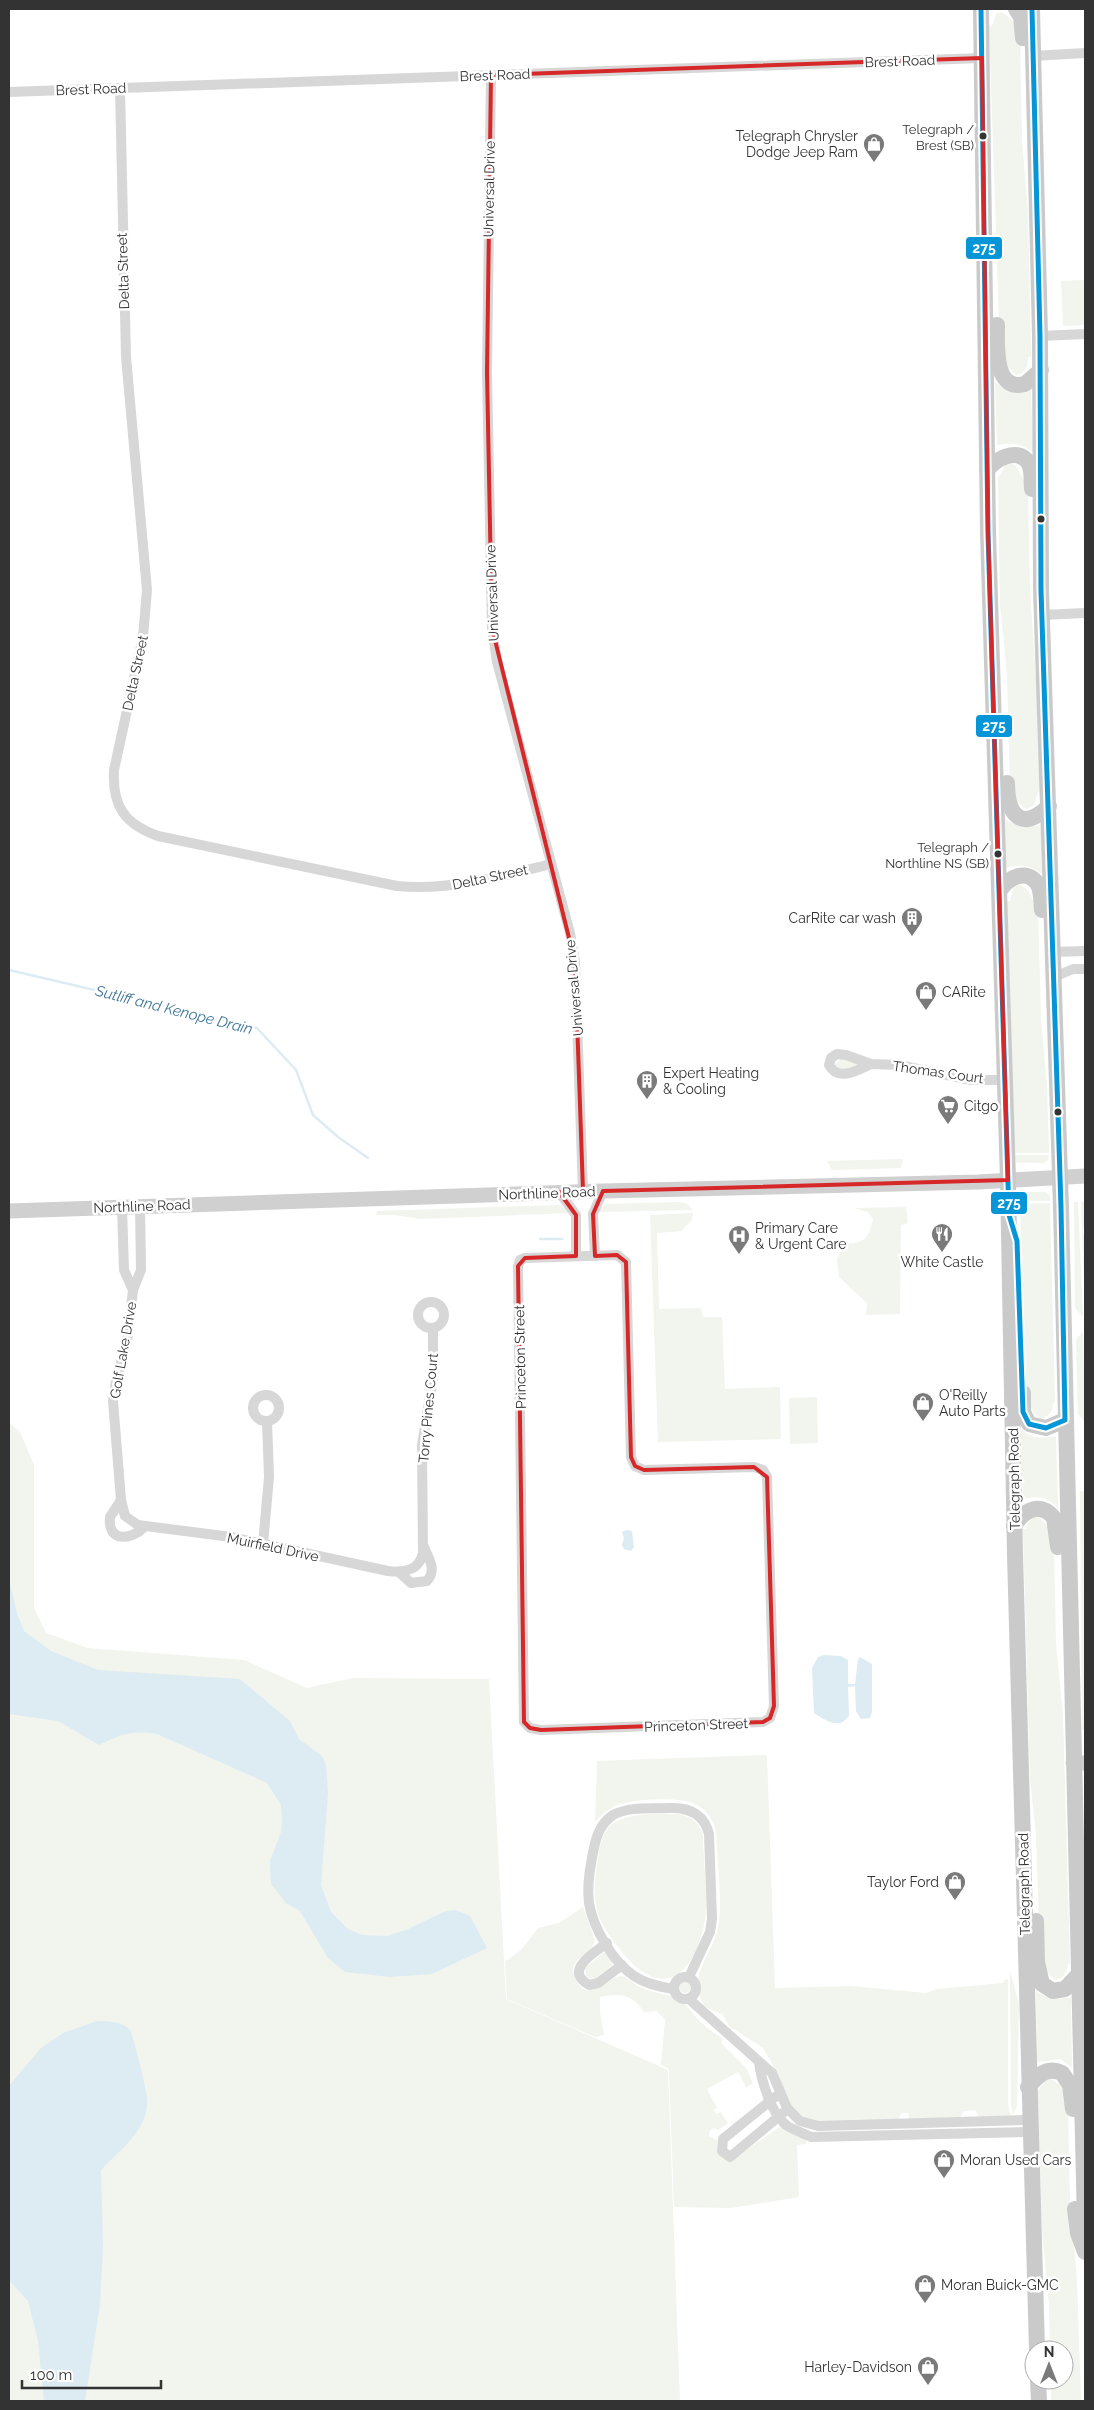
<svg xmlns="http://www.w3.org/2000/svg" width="1094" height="2410" viewBox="0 0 1094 2410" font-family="Raleway,sans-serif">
	<rect width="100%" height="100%" fill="#fff"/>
	<g fill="#f1f5ed">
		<path d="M 1002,12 L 1014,22 L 1020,37 L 1022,140 L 1028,212 L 1031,357 L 1028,357 C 1028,366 1026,373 1016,375 L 1008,367 L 1000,351 L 989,26 L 992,26 L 996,14 Z"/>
		<path d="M 1085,280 L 1085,325 L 1063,326 L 1061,281 Z"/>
		<path d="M 995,382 C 1008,393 1015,394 1031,391 L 1033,452 C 1021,443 1011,442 997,445 Z"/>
		<path d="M 1010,463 L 1016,466 L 1028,488 L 1030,590 L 1037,695 L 1040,791 L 1038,792 L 1034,805 L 1026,809 L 1016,801 L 1010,786 L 1007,675 L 1000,604 L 998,476 L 1000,476 L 1005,465 Z"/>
		<path d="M 1005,819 C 1018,828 1026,828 1041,825 L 1042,874 C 1029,865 1022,864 1006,868 Z"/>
		<path d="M 1019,885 C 1030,888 1032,898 1035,908 L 1038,908 L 1041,1019 L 1047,1086 L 1049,1153 L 1013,1153 L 1007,901 L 1010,901 L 1014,887 Z"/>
		<path d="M 841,1058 L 859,1064 C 851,1068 842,1074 835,1065 Z"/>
		<path d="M 1013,1155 L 1049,1155 L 1048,1160 L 1044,1163 L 1017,1163 Z"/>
		<path d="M 903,1159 L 901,1168 L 832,1170 L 827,1161 Z"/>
		<path d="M 1024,1192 L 1046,1192 L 1050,1196 L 1050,1201 L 1020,1201 L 1021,1194 Z"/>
		<path d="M 1085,1201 L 1085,1227 L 1083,1228 L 1083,1235 L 1085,1235 L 1085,1317 L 1081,1202 Z"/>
		<path d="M 680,1202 L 687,1204 L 693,1210 L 597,1212 L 605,1204 Z"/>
		<path d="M 1074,1202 L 1078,1202 L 1083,1317 L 1075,1308 Z"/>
		<path d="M 1050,1203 L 1055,1402 L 1053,1403 C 1053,1412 1050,1415 1041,1419 L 1034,1414 L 1025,1393 L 1020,1204 Z"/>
		<path d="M 559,1205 L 571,1213 L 420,1219 L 395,1215 L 376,1215 L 377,1211 Z"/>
		<path d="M 906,1207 L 908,1223 L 901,1225 L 900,1314 L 866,1315 L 867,1303 L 839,1277 L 837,1259 L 845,1244 C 867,1242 868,1239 873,1219 L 868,1212 L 854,1208 Z"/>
		<path d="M 693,1213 L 692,1220 L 681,1231 L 657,1233 L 659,1309 L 701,1308 L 703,1317 L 722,1317 L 725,1389 L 780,1387 L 781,1439 L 658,1442 L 650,1215 Z"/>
		<path d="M 1083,1331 L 1085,1422 L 1078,1414 L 1076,1340 Z"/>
		<path d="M 817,1397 L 818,1443 L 790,1444 L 789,1398 Z"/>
		<path d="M 9,1423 L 20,1432 L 34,1465 L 34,1608 L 46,1633 L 88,1648 L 244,1660 L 307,1688 L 353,1678 L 489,1679 L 506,1999 L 668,2070 L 680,2401 L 9,2401 Z"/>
		<path d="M 1021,1429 C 1032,1439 1041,1439 1056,1436 L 1058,1509 C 1048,1496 1037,1496 1023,1499 Z"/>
		<path d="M 1080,1491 L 1085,1491 L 1085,1730 L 1082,1730 Z"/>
		<path d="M 1035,1516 L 1042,1520 L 1048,1527 L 1054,1544 L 1056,1644 L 1063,1715 L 1070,1963 L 1068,1964 C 1067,1972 1064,1978 1056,1980 L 1049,1975 L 1040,1955 L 1036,1835 L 1030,1777 L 1023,1529 L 1026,1529 L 1027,1524 Z"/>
		<path d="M 767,1755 L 775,1988 L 851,1986 L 926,1993 L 937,1989 L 1003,1983 L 1004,1980 L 1008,1979 L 1008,2106 L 1011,2116 L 980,2117 L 975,2110 L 964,2111 L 960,2117 L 909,2119 L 908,2113 L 902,2113 L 898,2119 L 833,2124 L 807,2119 L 789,2105 L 772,2063 L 763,2048 L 729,2026 L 723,2015 C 711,2007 704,2012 699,1994 C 694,1972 711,1952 717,1932 C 724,1907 717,1860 716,1832 C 713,1820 708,1811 697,1805 C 682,1796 636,1799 620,1804 C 609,1808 602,1814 595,1822 L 597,1761 Z"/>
		<path d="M 677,1814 C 691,1816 698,1822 703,1834 C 703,1858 709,1904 704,1925 C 691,1983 657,1999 619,1948 C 611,1938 603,1927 599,1916 C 592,1897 595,1878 598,1859 C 600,1847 601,1834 611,1825 C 628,1811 657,1815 677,1814 Z"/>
		<path d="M 583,1907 L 595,1940 C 592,1955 566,1958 575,1978 C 587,2009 612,1971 624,1977 C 632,1981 638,1987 647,1990 C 659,1994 671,1994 681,2001 C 689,2006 692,2014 699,2020 C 706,2028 715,2033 723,2039 L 721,2043 L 747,2069 L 753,2084 L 746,2087 L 738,2072 L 707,2089 L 717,2108 L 714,2110 L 716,2114 L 721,2112 L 728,2123 L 718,2130 L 714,2128 L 710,2130 L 709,2136 L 717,2140 L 717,2150 L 720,2154 L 735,2158 L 781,2126 L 807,2138 L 806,2144 L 797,2145 L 799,2197 L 731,2208 L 674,2207 L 669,2069 L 661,2065 L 665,2020 L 657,2011 L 644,2012 C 632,1994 621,1993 600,1997 L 600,2012 L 604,2035 L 595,2037 L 507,1999 L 505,1962 L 522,1949 L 538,1928 L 559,1923 Z"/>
		<path d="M 603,1953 L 605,1953 L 612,1962 L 612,1965 L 596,1978 L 589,1978 L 586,1975 L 585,1968 Z"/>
		<path d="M 1010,1971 L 1019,2003 L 1017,2106 L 1013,2115 L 1011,2106 Z"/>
		<circle cx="685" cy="1987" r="6"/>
		<path d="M 1036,1991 C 1048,2000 1056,2000 1071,1997 L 1072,2068 L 1061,2059 L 1037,2062 Z"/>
		<path d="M 1050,2078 L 1060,2085 L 1068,2103 L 1070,2203 L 1077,2281 L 1081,2401 L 1051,2401 L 1051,2380 L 1064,2380 L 1064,2350 L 1050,2350 L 1049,2305 L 1042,2230 L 1038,2091 L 1045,2080 Z"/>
	</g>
	<g fill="#ddebf3">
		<path d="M 626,1530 L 632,1531 L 634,1547 L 631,1551 L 624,1549 L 622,1545 L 624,1538 L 622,1532 Z"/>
		<path d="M 9,1579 L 17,1613 L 24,1631 L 51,1651 L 98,1670 L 240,1679 L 290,1721 L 299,1739 L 322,1756 L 326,1765 L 328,1793 L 321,1885 L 331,1912 L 348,1929 L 362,1935 L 387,1936 L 406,1930 L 446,1911 L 456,1910 L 470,1916 L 487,1948 L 432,1974 L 390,1977 L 345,1972 L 328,1958 L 300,1911 L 286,1903 L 271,1884 L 270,1861 L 281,1832 L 282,1819 L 281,1805 L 267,1783 L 157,1734 C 131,1730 122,1734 99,1745 L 58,1721 L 9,1714 Z"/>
		<path d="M 824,1655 L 841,1656 L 848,1660 L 848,1684 L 855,1684 L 858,1659 L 860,1657 L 872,1664 L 872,1712 L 870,1718 L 861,1719 L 856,1711 L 855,1686 L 848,1687 L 849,1716 C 838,1730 827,1721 814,1713 L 812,1668 L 818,1657 Z"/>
		<path d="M 97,2021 C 107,2021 122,2021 130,2030 C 133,2035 146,2088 147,2097 C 147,2102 147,2111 145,2116 C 138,2137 116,2154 101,2170 L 103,2247 L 100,2305 L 85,2401 L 44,2401 L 38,2341 L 28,2301 L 9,2280 L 9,2086 L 41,2048 L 63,2033 Z"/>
	</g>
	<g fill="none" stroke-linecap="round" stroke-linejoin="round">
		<g stroke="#ddebf3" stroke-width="2.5">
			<path d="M 9,970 L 257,1028 L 296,1070 L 313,1115 L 338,1137 L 368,1158"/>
			<path d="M 540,1239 L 562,1239"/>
		</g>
		<g stroke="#d7d7d7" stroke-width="10">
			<path d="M 1033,56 L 1085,53"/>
			<path d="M 491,75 L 487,372 L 492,628 L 497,662 L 570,933 L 575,962 L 583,1191"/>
			<path d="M 120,88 L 126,357 L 147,590 L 143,637 L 114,770 C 112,807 125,824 158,836 L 397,886 C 450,891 499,877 551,864"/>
			<path d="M 9,92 L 982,58"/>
			<path d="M 1040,336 L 1085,334"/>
			<path d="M 1042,615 L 1085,613"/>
			<path d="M 1053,952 L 1085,951"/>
			<path d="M 1054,977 L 1073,969 L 1085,969"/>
			<path d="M 871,1064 C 858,1070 838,1082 829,1065 L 831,1058 L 837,1054 L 846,1055 L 871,1064 L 899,1065 L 971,1080 L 1005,1080"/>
			<path d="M 559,1192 L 576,1215 L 576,1256"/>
			<path d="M 122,1207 L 124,1270 L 133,1290 L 141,1270 L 140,1206"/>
			<path d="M 617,1255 L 626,1262 L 631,1457 L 635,1466 L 644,1470 L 754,1467 L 763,1470 L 767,1477 L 774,1706 L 770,1718 L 763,1722 L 541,1730 L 530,1728 L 524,1722 L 518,1266 L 520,1260 L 525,1258 Z"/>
			<path d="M 595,1256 L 593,1214 L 603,1191"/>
			<path d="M 133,1290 L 127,1342 L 116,1380 L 113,1401 L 121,1500 L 125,1516 L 138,1525 L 231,1537 L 388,1571 C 404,1573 419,1571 423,1553 L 422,1445 L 433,1378 L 433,1329"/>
			<circle cx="431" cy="1315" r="13"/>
			<circle cx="266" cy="1408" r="13"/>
			<path d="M 121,1500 L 110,1517 C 107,1543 132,1540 144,1527"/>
			<path d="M 263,1544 L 269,1477 L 267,1421"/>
			<path d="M 400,1573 L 411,1583 L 427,1581 C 437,1570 429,1559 424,1547"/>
			<path d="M 607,1943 C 594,1953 563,1970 589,1985 L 598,1983 L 622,1965"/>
			<circle cx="685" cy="1988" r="11"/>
			<path d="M 674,1989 C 660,1987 646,1984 634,1976 C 613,1962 593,1928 589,1903 C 587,1888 589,1873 592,1858 C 595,1841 598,1825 613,1815 C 629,1806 652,1809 669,1808 C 689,1807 704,1814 709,1834 L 712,1919 L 710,1932 L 689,1977"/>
			<path d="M 689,1999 L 772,2073 L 787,2108 L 800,2121 L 818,2126 L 1029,2120"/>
			<path d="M 759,2062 C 761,2080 771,2113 786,2125 C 793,2130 804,2133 811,2137 L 1030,2132"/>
			<path d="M 775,2097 L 723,2139 L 722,2151 L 730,2157 L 783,2113"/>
		</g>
		<g stroke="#d0d0d0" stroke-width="15">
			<path d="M 9,1211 L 603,1191 L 978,1182 L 1085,1176"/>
			<path d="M 1073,1763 L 1085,1763"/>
		</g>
		<g stroke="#cacaca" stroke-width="16">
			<path d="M 981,9 L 988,533 L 1008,1180 L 1015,1554 L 1037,2350"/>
			<path d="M 1016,9 L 1021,17 L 1023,38"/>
			<path d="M 1032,9 L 1040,336 L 1041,590 L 1061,1207 L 1085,2223"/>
			<path d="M 997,325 C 997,345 993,392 1025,384 L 1041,370"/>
			<path d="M 987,470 C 996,459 1017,447 1028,462 C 1033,469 1031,481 1032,489"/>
			<path d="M 1007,783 C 1007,814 1021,833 1049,806"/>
			<path d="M 1000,890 C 1008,878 1026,868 1037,883 C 1042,890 1041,902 1042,910"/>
			<path d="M 1023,1393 L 1023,1412 L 1029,1424 L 1046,1428 L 1065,1420"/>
			<path d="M 1014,1526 C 1024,1510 1040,1501 1054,1518 L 1058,1547"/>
			<path d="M 1036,1921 L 1037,1962 L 1042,1984 L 1053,1991 L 1065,1989 L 1079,1974"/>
			<path d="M 1028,2087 C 1038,2075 1047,2066 1062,2073 L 1070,2085 L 1073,2109"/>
			<path d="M 1075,2209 L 1078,2233 L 1085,2252"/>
			<path d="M 1038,2380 L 1039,2401"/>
		</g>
		<g stroke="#fff" stroke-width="9">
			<path id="bus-1" d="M 981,9 L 988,533 L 1009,1215 L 1017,1241 L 1023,1412 L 1029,1424 L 1046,1428 L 1065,1420 L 1061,1207 L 1041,590 L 1040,336 L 1032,9"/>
		</g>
		<use href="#bus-1" stroke="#0696d7" stroke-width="5"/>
	</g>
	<path fill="none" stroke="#d62828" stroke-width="4" stroke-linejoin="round" d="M 982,58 L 988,533 L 1008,1180 L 603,1191 L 593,1214 L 595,1256 L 617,1255 L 626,1262 L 631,1457 L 635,1466 L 644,1470 L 754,1467 L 767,1477 L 774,1706 L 770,1718 L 763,1722 L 541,1730 L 530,1728 L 524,1722 L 518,1266 L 525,1258 L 576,1256 L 576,1215 L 559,1192 L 583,1191 L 575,962 L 492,628 L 487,372 L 491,75 Z"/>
	<defs>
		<g id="shop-pin" transform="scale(1.125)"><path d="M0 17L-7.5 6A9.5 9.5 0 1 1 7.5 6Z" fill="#7a7a7a" stroke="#fff"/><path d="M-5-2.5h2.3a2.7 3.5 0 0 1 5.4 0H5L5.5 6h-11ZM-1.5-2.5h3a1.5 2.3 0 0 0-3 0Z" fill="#fff"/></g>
		<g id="building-pin" transform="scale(1.125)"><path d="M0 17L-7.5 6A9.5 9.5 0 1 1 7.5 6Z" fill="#7a7a7a" stroke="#fff"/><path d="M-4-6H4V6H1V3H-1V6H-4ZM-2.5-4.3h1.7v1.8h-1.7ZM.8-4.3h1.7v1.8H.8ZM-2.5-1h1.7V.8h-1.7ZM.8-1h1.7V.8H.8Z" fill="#fff"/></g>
		<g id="supermarket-pin" transform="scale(1.125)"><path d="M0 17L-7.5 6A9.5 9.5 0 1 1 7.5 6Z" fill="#7a7a7a" stroke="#fff"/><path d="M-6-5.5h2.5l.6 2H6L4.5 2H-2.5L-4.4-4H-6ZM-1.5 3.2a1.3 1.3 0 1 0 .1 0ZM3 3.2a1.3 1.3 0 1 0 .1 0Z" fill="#fff"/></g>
		<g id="restaurant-pin" transform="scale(1.125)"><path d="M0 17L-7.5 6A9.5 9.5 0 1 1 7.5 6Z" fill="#7a7a7a" stroke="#fff"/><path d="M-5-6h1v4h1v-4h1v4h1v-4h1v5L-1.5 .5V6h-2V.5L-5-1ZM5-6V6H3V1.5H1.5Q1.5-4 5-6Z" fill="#fff"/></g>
		<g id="hospital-pin" transform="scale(1.125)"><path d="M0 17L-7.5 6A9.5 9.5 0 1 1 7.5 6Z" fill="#7a7a7a" stroke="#fff"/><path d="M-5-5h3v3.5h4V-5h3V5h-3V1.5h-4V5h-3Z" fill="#fff"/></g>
	</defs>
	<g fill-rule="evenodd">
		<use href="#shop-pin" x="874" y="144"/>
		<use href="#building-pin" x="912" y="918"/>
		<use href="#shop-pin" x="926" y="992"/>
		<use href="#building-pin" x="647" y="1081"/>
		<use href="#supermarket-pin" x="948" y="1106"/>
		<use href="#restaurant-pin" x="942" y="1234"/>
		<use href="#hospital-pin" x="739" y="1236"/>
		<use href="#shop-pin" x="923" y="1403"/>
		<use href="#shop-pin" x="955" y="1882"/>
		<use href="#shop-pin" x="944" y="2160"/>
		<use href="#shop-pin" x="925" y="2285"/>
		<use href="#shop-pin" x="928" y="2367"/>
	</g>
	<g fill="#333" stroke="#fff" stroke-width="2">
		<circle cx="983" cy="136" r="4.5"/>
		<circle cx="1041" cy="519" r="4.5"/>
		<circle cx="998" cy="854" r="4.5"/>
		<circle cx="1058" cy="1112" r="4.5"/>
	</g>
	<g text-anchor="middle" stroke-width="5" stroke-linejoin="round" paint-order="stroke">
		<g font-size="13" fill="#333" stroke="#fff" text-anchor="end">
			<text x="974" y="134">Telegraph /<tspan x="974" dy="16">Brest (SB)</tspan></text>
			<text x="989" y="852">Telegraph /<tspan x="989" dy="16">Northline NS (SB)</tspan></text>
		</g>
		<g font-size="14" fill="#333" stroke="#fff">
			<text transform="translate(900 61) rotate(-2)" y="5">Brest Road</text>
			<text transform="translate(495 75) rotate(-2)" y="5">Brest Road</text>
			<text transform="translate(91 89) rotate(-2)" y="5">Brest Road</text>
			<text transform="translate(489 189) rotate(-89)" y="5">Universal Drive</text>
			<text transform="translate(123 271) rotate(-92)" y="5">Delta Street</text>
			<text transform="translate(492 593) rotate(-92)" y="5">Universal Drive</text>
			<text transform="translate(135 673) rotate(-78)" y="5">Delta Street</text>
			<text transform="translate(490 877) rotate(-12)" y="5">Delta Street</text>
			<text transform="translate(574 988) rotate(-95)" y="5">Universal Drive</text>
			<text transform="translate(938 1072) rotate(8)" y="5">Thomas Court</text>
			<text transform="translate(547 1193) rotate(-2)" y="5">Northline Road</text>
			<text transform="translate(142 1206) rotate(-2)" y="5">Northline Road</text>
			<text transform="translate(123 1350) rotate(-80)" y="5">Golf Lake Drive</text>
			<text transform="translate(520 1357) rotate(-91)" y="5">Princeton Street</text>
			<text transform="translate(428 1408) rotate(-85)" y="5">Torry Pines Court</text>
			<text transform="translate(1014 1479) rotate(-91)" y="5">Telegraph Road</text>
			<text transform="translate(273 1547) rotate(12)" y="5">Muirfield Drive</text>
			<text transform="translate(696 1725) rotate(-2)" y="5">Princeton Street</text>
			<text transform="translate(1024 1884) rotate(-91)" y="5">Telegraph Road</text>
		</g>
		<g font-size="14" fill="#333" stroke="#fff" text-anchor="start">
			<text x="858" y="141" text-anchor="end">Telegraph Chrysler<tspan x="858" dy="16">Dodge Jeep Ram</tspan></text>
			<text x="896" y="923" text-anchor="end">CarRite car wash</text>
			<text x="942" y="997">CARite</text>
			<text x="663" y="1078">Expert Heating<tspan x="663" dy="16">&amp; Cooling</tspan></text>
			<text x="964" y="1111">Citgo</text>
			<text x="755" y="1233">Primary Care<tspan x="755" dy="16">&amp; Urgent Care</tspan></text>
			<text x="942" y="1267" text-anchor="middle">White Castle</text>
			<text x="939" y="1400">O'Reilly<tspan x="939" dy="16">Auto Parts</tspan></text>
			<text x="939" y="1887" text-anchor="end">Taylor Ford</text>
			<text x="960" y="2165">Moran Used Cars</text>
			<text x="941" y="2290">Moran Buick-GMC</text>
			<text x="912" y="2372" text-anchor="end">Harley-Davidson</text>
		</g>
		<g font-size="15" font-style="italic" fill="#3f7597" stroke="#fff">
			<text transform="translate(174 1010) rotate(14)" y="5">Sutliff and Kenope Drain</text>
		</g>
	</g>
	<g stroke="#fff" stroke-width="2">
		<rect x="965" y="236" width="38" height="24" rx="5" fill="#0696d7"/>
		<rect x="975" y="714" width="38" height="24" rx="5" fill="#0696d7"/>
		<rect x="990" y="1191" width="38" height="24" rx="5" fill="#0696d7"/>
	</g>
	<g font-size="14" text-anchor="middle" font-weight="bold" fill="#fff">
		<text x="984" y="253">275</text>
		<text x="994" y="731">275</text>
		<text x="1009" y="1208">275</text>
	</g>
	<rect width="1094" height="2410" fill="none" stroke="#333333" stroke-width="20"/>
	<g transform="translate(1049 2365)"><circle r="24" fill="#ffffff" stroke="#adadad"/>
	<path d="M0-4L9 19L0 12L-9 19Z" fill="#7a7a7a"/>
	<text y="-8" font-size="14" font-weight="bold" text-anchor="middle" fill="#333333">N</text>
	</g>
	<path d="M22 2380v8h139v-8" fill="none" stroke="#333333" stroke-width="2.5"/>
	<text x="30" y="2380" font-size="15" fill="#333333" stroke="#ffffff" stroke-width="4" paint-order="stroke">100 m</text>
</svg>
